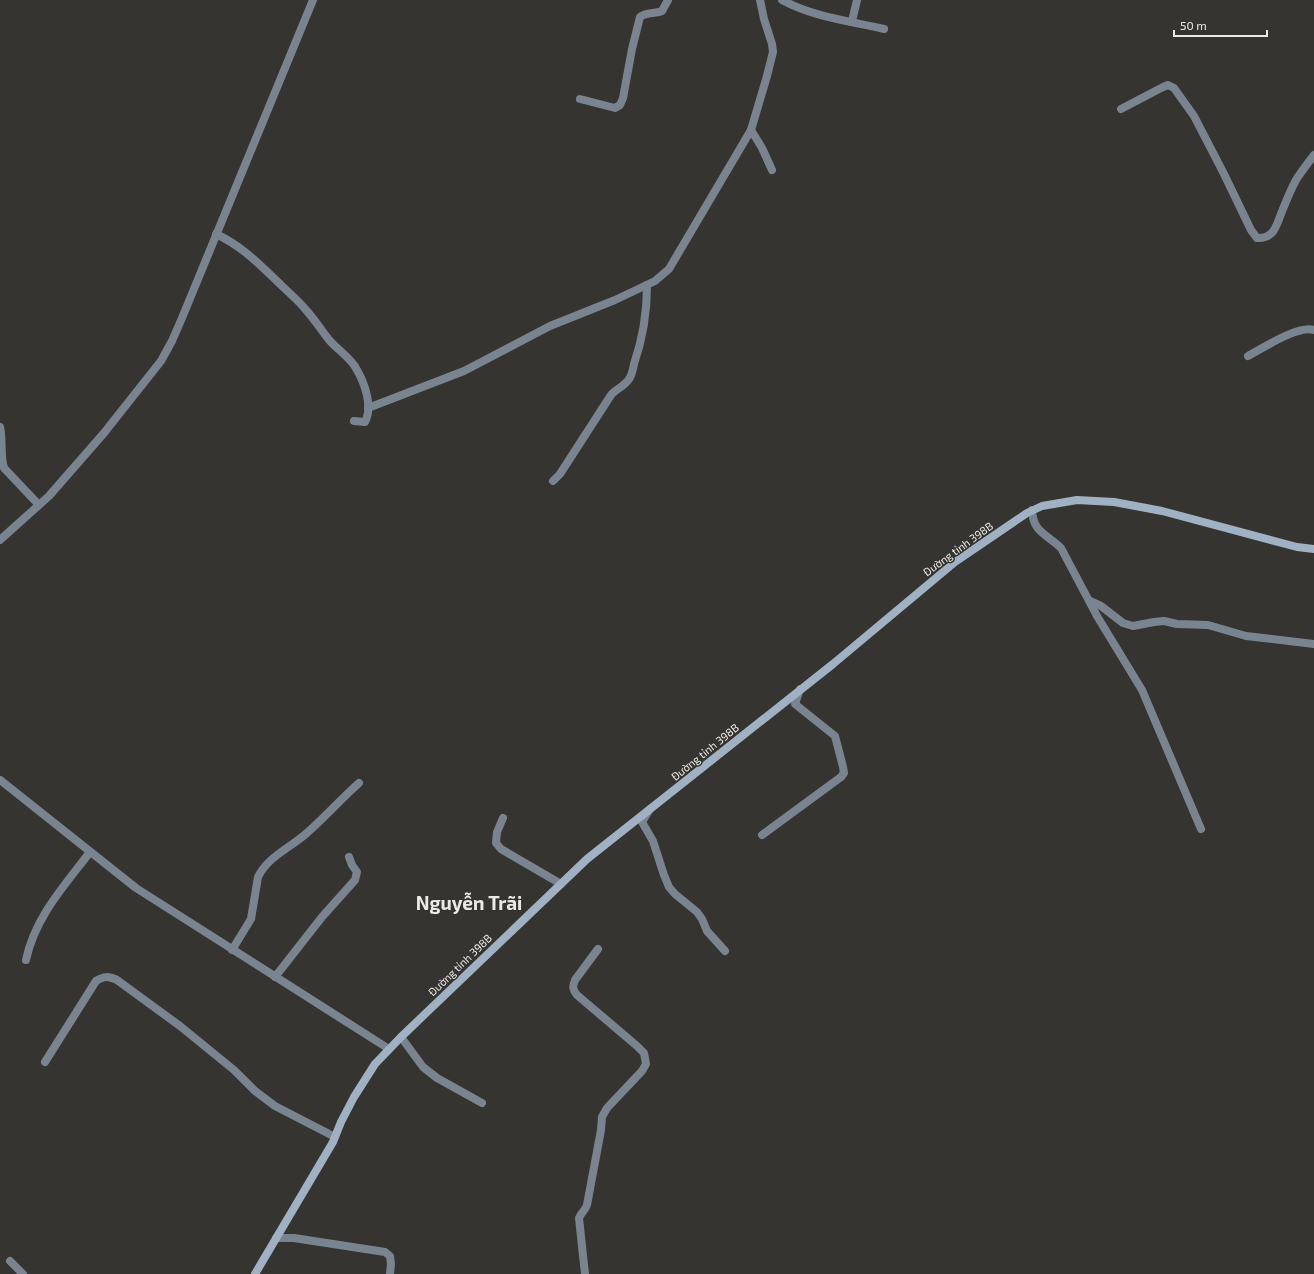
<svg xmlns="http://www.w3.org/2000/svg" width="1314" height="1274" viewBox="0 0 1314 1274" font-family="'Exo 2',sans-serif">
	<rect width="100%" height="100%" fill="#363431"/>
	<g fill="none" stroke-linecap="round" stroke-linejoin="round">
		<g stroke="#7a8490" stroke-width="8">
			<path d="M 782,0 C 813,17 850,21 884,29"/>
			<path d="M 852,21 L 857,0"/>
			<path d="M 580,99 L 615,108 L 620,105 L 623,98 L 632,49 L 640,17 C 646,12 655,14 662,11 L 668,0"/>
			<path d="M 1121,109 L 1163,87 L 1168,85 L 1174,88 L 1194,116 L 1224,174 L 1251,230 L 1257,238 C 1276,239 1277,222 1283,209 C 1287,199 1291,189 1296,180 C 1301,172 1308,163 1314,155"/>
			<path d="M 751,130 L 762,148 L 772,170"/>
			<path d="M 216,234 C 242,246 260,265 280,284 C 289,293 299,301 306,310 C 315,320 322,331 330,341 C 339,351 351,358 357,370 C 365,384 373,407 365,422 L 354,421"/>
			<path d="M 1248,356 C 1263,348 1298,325 1314,330"/>
			<path d="M 368,408 L 464,371 L 550,326 L 615,300 L 655,281 L 669,269 L 751,130 L 767,76 L 773,52 L 772,44 L 764,19 L 760,0"/>
			<path d="M 0,427 C 3,440 0,456 4,468 L 39,505"/>
			<path d="M 553,481 L 560,474 L 611,395 C 616,389 625,386 629,379 C 632,375 633,369 634,364 C 643,338 647,312 647,285"/>
			<path d="M 1032,510 C 1033,533 1047,534 1061,548 L 1097,616 L 1142,690 L 1201,829"/>
			<path d="M 0,540 L 49,496 L 104,433 L 161,361 L 172,341 L 182,318 L 313,0"/>
			<path d="M 1090,601 L 1101,606 L 1123,623 L 1133,626 L 1154,622 L 1164,621 L 1177,624 L 1208,625 L 1246,636 L 1314,644"/>
			<path d="M 0,780 L 136,888 L 389,1049"/>
			<path d="M 650,809 L 642,822 L 653,841 L 664,875 L 669,887 L 675,894 L 697,912 L 702,919 L 707,931 L 725,951"/>
			<path d="M 503,818 L 497,832 L 496,843 L 501,849 L 561,884"/>
			<path d="M 762,835 L 841,777 L 844,773 L 843,767 L 835,736 L 795,704 L 800,689"/>
			<path d="M 232,950 L 251,919 L 258,877 C 268,856 292,847 308,832 C 325,817 341,799 359,783"/>
			<path d="M 26,960 C 35,917 65,885 90,852"/>
			<path d="M 275,977 L 322,917 L 355,880 L 357,872 L 352,865 L 349,857"/>
			<path d="M 401,1037 L 423,1067 L 437,1078 L 482,1103"/>
			<path d="M 45,1062 L 96,981 C 104,976 108,976 117,980 L 180,1026 L 234,1070 L 255,1091 L 275,1106 L 335,1137"/>
			<path d="M 276,1238 L 294,1238 L 385,1252 L 390,1256 L 391,1264 L 390,1274"/>
			<path d="M 10,1261 L 23,1274"/>
			<path d="M 585,1274 L 579,1218 C 581,1213 585,1211 587,1205 L 601,1130 L 602,1117 L 607,1108 L 642,1071 L 646,1064 L 644,1053 L 637,1046 L 577,995 C 573,990 572,987 575,980 L 598,949"/>
		</g>
		<path stroke="#a1b1c4" stroke-width="8" d="M 255,1274 L 333,1142 L 341,1122 L 354,1097 L 375,1064 L 401,1037 L 587,859 L 833,664 L 955,562 L 1027,513 L 1042,506 L 1077,500 L 1114,502 L 1162,511 L 1297,547 L 1314,549"/>
	</g>
	<g text-anchor="middle" stroke-width="3" stroke-linejoin="round" paint-order="stroke">
		<g font-size="11" fill="#eceae8" stroke="#363431">
			<text transform="translate(958 549) rotate(-36)" y="4">Đường tỉnh 398B</text>
			<text transform="translate(705 752) rotate(-39)" y="4">Đường tỉnh 398B</text>
			<text transform="translate(460 965) rotate(-44)" y="4">Đường tỉnh 398B</text>
		</g>
		<g font-size="19" font-weight="bold" fill="#eceae8" stroke="#363431">
			<text x="469" y="910">Nguyễn Trãi</text>
		</g>
	</g>
	<path d="M1174 30v6h93v-6" fill="none" stroke="#eceae8" stroke-width="2"/>
	<text x="1180" y="30" font-size="12" fill="#eceae8" stroke="#363431" stroke-width="3" paint-order="stroke">50 m</text>
</svg>
